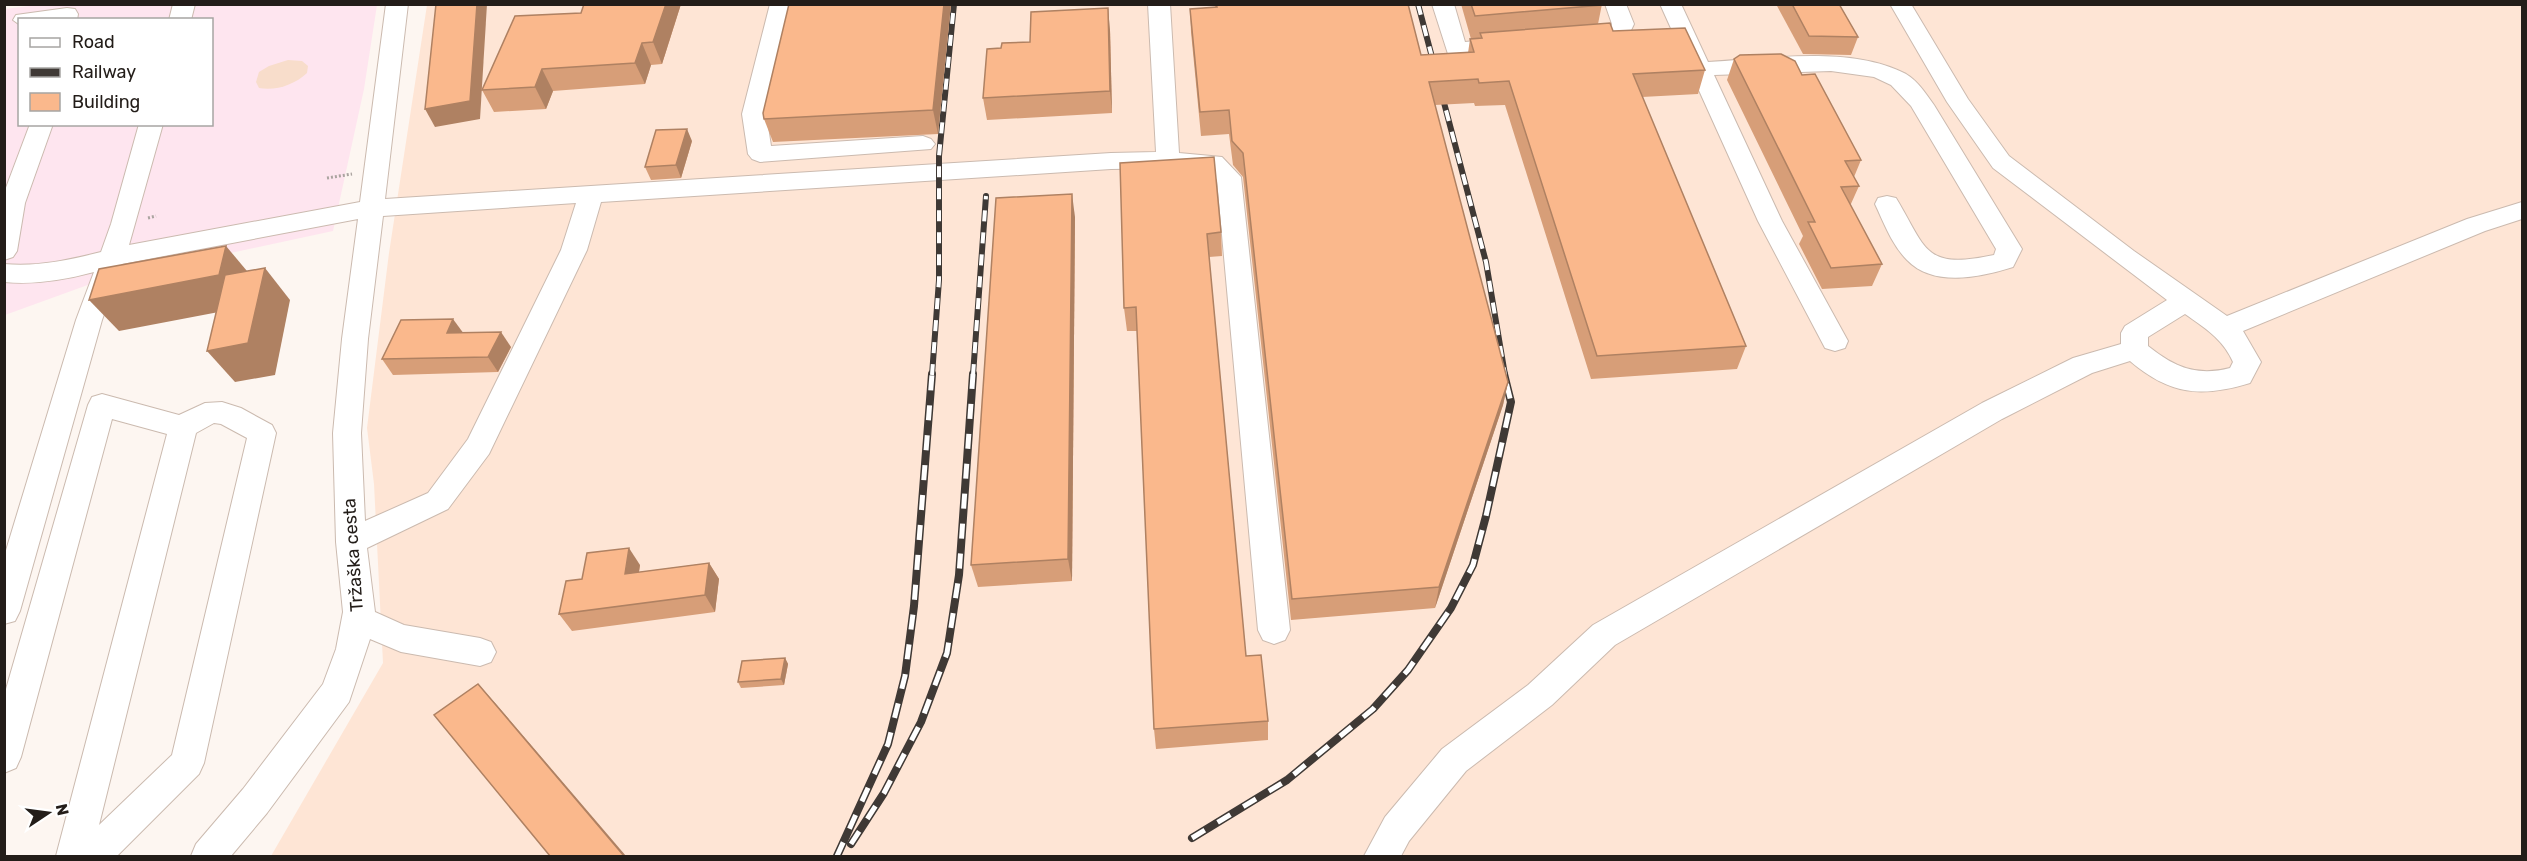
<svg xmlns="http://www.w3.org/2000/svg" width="2527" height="861" viewBox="0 0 2527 861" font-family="Rubik,sans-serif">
	<rect width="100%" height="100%" fill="#fdf6f1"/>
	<path fill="#fee5ef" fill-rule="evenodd" d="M 45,4 L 377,5 L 364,89 L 333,231 L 96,282 L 5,315 L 5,9 ZM 20,20 L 212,20 L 212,124 L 20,124 Z"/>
	<path fill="#fee5d5" d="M 427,5 L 2522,5 L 2522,856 L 271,856 L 383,663 L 374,484 L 367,428 L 389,253 Z"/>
	<path fill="#f8ddcb" d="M 288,60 L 302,61 L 308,66 L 307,73 C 294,85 276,91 259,88 L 256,82 L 259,72 L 269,66 Z"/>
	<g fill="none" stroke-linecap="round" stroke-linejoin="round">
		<g stroke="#cbbaaf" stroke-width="2">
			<g id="minor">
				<path d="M 173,4 L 195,4 L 191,20 L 169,20 Z"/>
				<path d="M 386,4 L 408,4 L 385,199 L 1111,153 L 1156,152 L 1148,4 L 1170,4 L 1179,153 L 1222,157 L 1241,177 L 1290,630 L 1285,640 L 1274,644 L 1263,640 L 1258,630 L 1217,180 L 1207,170 L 1168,168 L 1111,169 L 601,202 L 587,250 L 489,454 L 448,509 L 367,548 L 375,612 L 404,625 L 480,638 L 491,642 L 496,652 L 491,662 L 480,666 L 401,652 L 370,639 L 349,702 L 267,813 L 231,856 L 191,856 L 196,844 L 243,789 L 323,684 L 336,649 L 343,612 L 336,542 L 333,433 L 342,339 L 358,219 L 122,264 L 102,320 L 20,611 L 15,621 L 4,624 L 4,557 L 76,320 L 94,272 C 64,280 35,285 4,282 L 4,264 C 38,267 69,260 101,252 L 111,224 L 139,124 L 163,124 L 129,245 L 360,202 ZM 576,203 L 561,250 L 468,439 L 428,493 L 365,521 L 361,433 L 368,339 L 383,216 Z"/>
				<path d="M 770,4 L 792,4 L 766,114 L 771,146 L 923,136 L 931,139 L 935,144 L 931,149 L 760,162 L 752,159 L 748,154 L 742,114 Z"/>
				<path d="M 1432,4 L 1454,4 L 1465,42 L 1506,38 L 1514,40 L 1517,45 L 1514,50 L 1506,52 L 1456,56 L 1448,54 Z"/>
				<path d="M 1605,4 L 1626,4 L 1634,24 L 1626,41 L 1585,46 L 1577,44 L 1574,39 L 1577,34 L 1610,30 L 1612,24 Z"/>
				<path d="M 1660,4 L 1681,4 L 1708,62 C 1767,59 1851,45 1906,74 C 1918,81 1926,94 1934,105 L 2022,249 L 2013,267 C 1981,277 1934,288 1907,260 C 1892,245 1884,223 1875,204 L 1878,198 L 1887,196 L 1896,198 C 1927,249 1923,270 1994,255 L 1996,249 L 1911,106 L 1891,85 L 1874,77 L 1831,71 L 1714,75 L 1782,221 L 1848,341 L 1845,348 L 1835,351 L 1825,348 L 1758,221 Z"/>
				<path d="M 1890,4 L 1911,4 L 1968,99 L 2009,156 L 2134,251 L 2227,316 L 2467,219 L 2522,202 L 2522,219 L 2485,231 L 2243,331 L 2261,362 L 2250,383 C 2201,398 2170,395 2130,361 L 2092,373 L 2002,419 L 1615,645 L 1552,705 L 1466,771 L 1409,841 L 1401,856 L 1364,856 L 1385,817 L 1442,749 L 1528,685 L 1593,625 L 1982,403 L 2073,358 L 2121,344 L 2121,333 L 2125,326 L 2167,300 L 1993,168 L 1947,102 ZM 2185,314 C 2205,328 2223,339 2233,362 L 2230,368 C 2197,377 2174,367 2148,346 L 2148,337 Z"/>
				<path d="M 67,8 L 75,9 L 78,14 L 77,20 L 20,20 L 20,25 L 13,20 L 16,15 Z"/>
				<path d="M 30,124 L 53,124 L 25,203 L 17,251 L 13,257 L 4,260 L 4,193 Z"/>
				<path d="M 102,394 L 179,415 L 205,403 L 222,402 L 241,408 L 272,425 L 276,433 L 204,763 L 199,774 L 117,856 L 56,856 L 167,434 L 112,419 L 21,757 L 16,768 L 4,773 L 4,696 L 88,405 L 92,397 ZM 214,423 L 221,424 L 247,438 L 172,755 L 99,825 L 196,433 Z"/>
			</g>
		</g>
		<g stroke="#aba4a0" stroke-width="3" stroke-dasharray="2 2" stroke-linecap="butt">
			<path d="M 327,178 L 352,174"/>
			<path d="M 148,218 L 156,216"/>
		</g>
		<use href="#minor" fill="#fff" fill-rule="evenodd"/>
		<g stroke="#3f3935" stroke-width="6">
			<g id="rail-far1">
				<path d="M 1418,4 L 1486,262 L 1505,375"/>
				<path d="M 932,375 L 939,280 L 939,156 L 954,4"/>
				<path d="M 973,375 L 986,196"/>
			</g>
		</g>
		<g stroke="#3f3935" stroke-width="8">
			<g id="rail">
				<path d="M 1192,838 L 1287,780 L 1373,709 L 1408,670 L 1451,608 L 1473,565 L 1486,516 L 1511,402 L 1504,374"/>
				<path d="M 851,844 L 884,793 L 921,722 L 947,653 L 959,575 L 973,374"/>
				<path d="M 837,856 L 888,744 L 905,676 L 914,606 L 932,374"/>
			</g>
		</g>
		<use href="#rail-far1" stroke="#fff" stroke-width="4" stroke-dasharray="11" stroke-linecap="butt"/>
		<use href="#rail" stroke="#fff" stroke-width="5" stroke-dasharray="15" stroke-linecap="butt"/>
	</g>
	<g fill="#d79e78">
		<path d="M 681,4 L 662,64 L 651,65 L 645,84 L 553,91 L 546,109 L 494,112 L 482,90 L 581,13 Z"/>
		<path d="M 951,4 L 938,134 L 773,142 L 764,119 Z"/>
		<path d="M 1214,4 L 1408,4 L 1421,55 L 1468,53 L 1470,39 L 1471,39 L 1461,4 L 1602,4 L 1598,24 L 1613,31 L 1705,70 L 1698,94 L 1642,97 L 1746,346 L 1737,369 L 1591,379 L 1505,105 L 1475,106 L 1474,103 L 1435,105 L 1508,382 L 1503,405 L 1435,608 L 1291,620 L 1243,177 L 1233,165 L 1229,134 L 1201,136 L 1191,32 L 1190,9 L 1215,7 Z"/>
		<path d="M 1776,4 L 1839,4 L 1858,37 L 1851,55 L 1803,54 Z"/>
		<path d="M 1110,30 L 1112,113 L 987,120 L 983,98 L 1001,48 L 1030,42 Z"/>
		<path d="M 1734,59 L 1802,75 L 1861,160 L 1854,177 L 1859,186 L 1850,206 L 1882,264 L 1872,286 L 1822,289 L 1799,244 L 1803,236 L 1727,80 Z"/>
		<path d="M 692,141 L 681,178 L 651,180 L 645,167 Z"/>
		<path d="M 1120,163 L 1221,232 L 1222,256 L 1209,257 L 1246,656 L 1268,721 L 1268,740 L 1156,749 L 1154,729 L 1137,331 L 1127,331 L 1124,308 Z"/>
		<path d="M 1075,217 L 1072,581 L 978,587 L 971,565 Z"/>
		<path d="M 463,333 L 511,347 L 498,372 L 393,375 L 382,359 Z"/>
		<path d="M 709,563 L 719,579 L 715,612 L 572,631 L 559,614 L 582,579 L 640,565 L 639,572 Z"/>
		<path d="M 785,658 L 788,664 L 784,685 L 741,688 L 738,682 Z"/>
	</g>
	<g fill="#af8162">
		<path d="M 477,4 L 487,4 L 480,119 L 435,127 L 425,109 Z"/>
		<path d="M 666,4 L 681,4 L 662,64 L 653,42 Z"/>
		<path d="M 944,4 L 951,4 L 938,134 L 933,110 Z"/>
		<path d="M 1108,8 L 1110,30 L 1112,113 L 1110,91 Z"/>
		<path d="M 642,43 L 651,65 L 645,84 L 635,63 Z"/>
		<path d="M 542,69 L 553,91 L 546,109 L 535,87 Z"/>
		<path d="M 687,129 L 692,141 L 681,178 L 676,165 Z"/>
		<path d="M 1072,194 L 1075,217 L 1072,581 L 1068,559 Z"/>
		<path d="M 226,246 L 252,277 L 245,307 L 119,331 L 89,300 Z"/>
		<path d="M 265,268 L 290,300 L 275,375 L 235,382 L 207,351 Z"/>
		<path d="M 453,319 L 464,334 L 447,333 Z"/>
		<path d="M 501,332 L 511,347 L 498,372 L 488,357 Z"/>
		<path d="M 1508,382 L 1503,405 L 1435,608 L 1439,587 Z"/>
		<path d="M 629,548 L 640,565 L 636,590 L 625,574 Z"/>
		<path d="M 709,563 L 719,579 L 715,612 L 705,595 Z"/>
		<path d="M 785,658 L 788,664 L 784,685 L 781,679 Z"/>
		<path d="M 478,684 L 496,704 L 626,856 L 624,856 Z"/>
	</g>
	<g fill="#fab88c" stroke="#af8162" stroke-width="1.5">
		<path d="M 436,4 L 477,4 L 470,101 L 425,109 Z"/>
		<path d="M 584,4 L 666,4 L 653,42 L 642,43 L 635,63 L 542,69 L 535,87 L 482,90 L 515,16 L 581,13 Z"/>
		<path d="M 789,4 L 944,4 L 933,110 L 764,119 L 763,113 Z"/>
		<path d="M 1216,4 L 1408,4 L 1421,55 L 1474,52 L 1470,39 L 1482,38 L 1480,33 L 1610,23 L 1613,31 L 1685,28 L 1705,70 L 1633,74 L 1746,346 L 1597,356 L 1509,81 L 1479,83 L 1478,79 L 1429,82 L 1508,382 L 1439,587 L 1292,599 L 1243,153 L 1232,141 L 1229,110 L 1200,112 L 1190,9 L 1217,7 Z"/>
		<path d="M 1471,4 L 1602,4 L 1602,5 L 1475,16 Z"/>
		<path d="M 1792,4 L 1839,4 L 1858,37 L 1809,36 Z"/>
		<path d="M 1108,8 L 1110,91 L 983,98 L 987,49 L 1001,48 L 1002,43 L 1030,42 L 1031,12 Z"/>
		<path d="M 1781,54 L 1795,61 L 1802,75 L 1815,74 L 1861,160 L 1845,161 L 1859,186 L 1841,187 L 1882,264 L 1831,268 L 1808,222 L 1815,222 L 1734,59 L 1740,55 Z"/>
		<path d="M 687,129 L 676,165 L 645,167 L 656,130 Z"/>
		<path d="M 1214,157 L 1221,232 L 1207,234 L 1246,656 L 1261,655 L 1268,721 L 1154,729 L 1136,307 L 1124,308 L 1120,163 Z"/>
		<path d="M 1072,194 L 1068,559 L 971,565 L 996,198 Z"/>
		<path d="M 226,246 L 219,275 L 89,300 L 99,269 Z"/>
		<path d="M 265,268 L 248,343 L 207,351 L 225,275 Z"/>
		<path d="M 453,319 L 447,333 L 501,332 L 488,357 L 382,359 L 401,320 Z"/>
		<path d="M 629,548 L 625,574 L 709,563 L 705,595 L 559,614 L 566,581 L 582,579 L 587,553 Z"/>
		<path d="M 785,658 L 781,679 L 738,682 L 742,661 Z"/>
		<path d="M 478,684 L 624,856 L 550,856 L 434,715 Z"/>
	</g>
	<g text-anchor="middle" stroke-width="4.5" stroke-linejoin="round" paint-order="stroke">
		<g font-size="18" fill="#231d19" stroke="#fff">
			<text transform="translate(353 555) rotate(-94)" y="6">Tržaška cesta</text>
		</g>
	</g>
	<rect width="2527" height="861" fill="none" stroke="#231d19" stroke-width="12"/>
	<rect x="18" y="18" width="195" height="108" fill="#ffffff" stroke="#a7a5a3" stroke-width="1.5"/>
	<rect x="30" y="38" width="30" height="9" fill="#ffffff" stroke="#a7a5a3" stroke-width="1.5"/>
	<text x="72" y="48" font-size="18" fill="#231d19">Road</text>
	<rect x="30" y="68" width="30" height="9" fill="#3f3935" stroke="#a7a5a3" stroke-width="1.5"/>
	<text x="72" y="78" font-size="18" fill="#231d19">Railway</text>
	<rect x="30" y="93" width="30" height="18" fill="#fab88c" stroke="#a7a5a3" stroke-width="1.5"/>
	<text x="72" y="108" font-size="18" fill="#231d19">Building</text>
	<g transform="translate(48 813) rotate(77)" stroke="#ffffff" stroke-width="4.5" paint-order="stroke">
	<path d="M0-4.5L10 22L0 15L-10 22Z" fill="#231d19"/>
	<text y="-9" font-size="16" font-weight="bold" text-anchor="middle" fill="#231d19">N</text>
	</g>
</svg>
